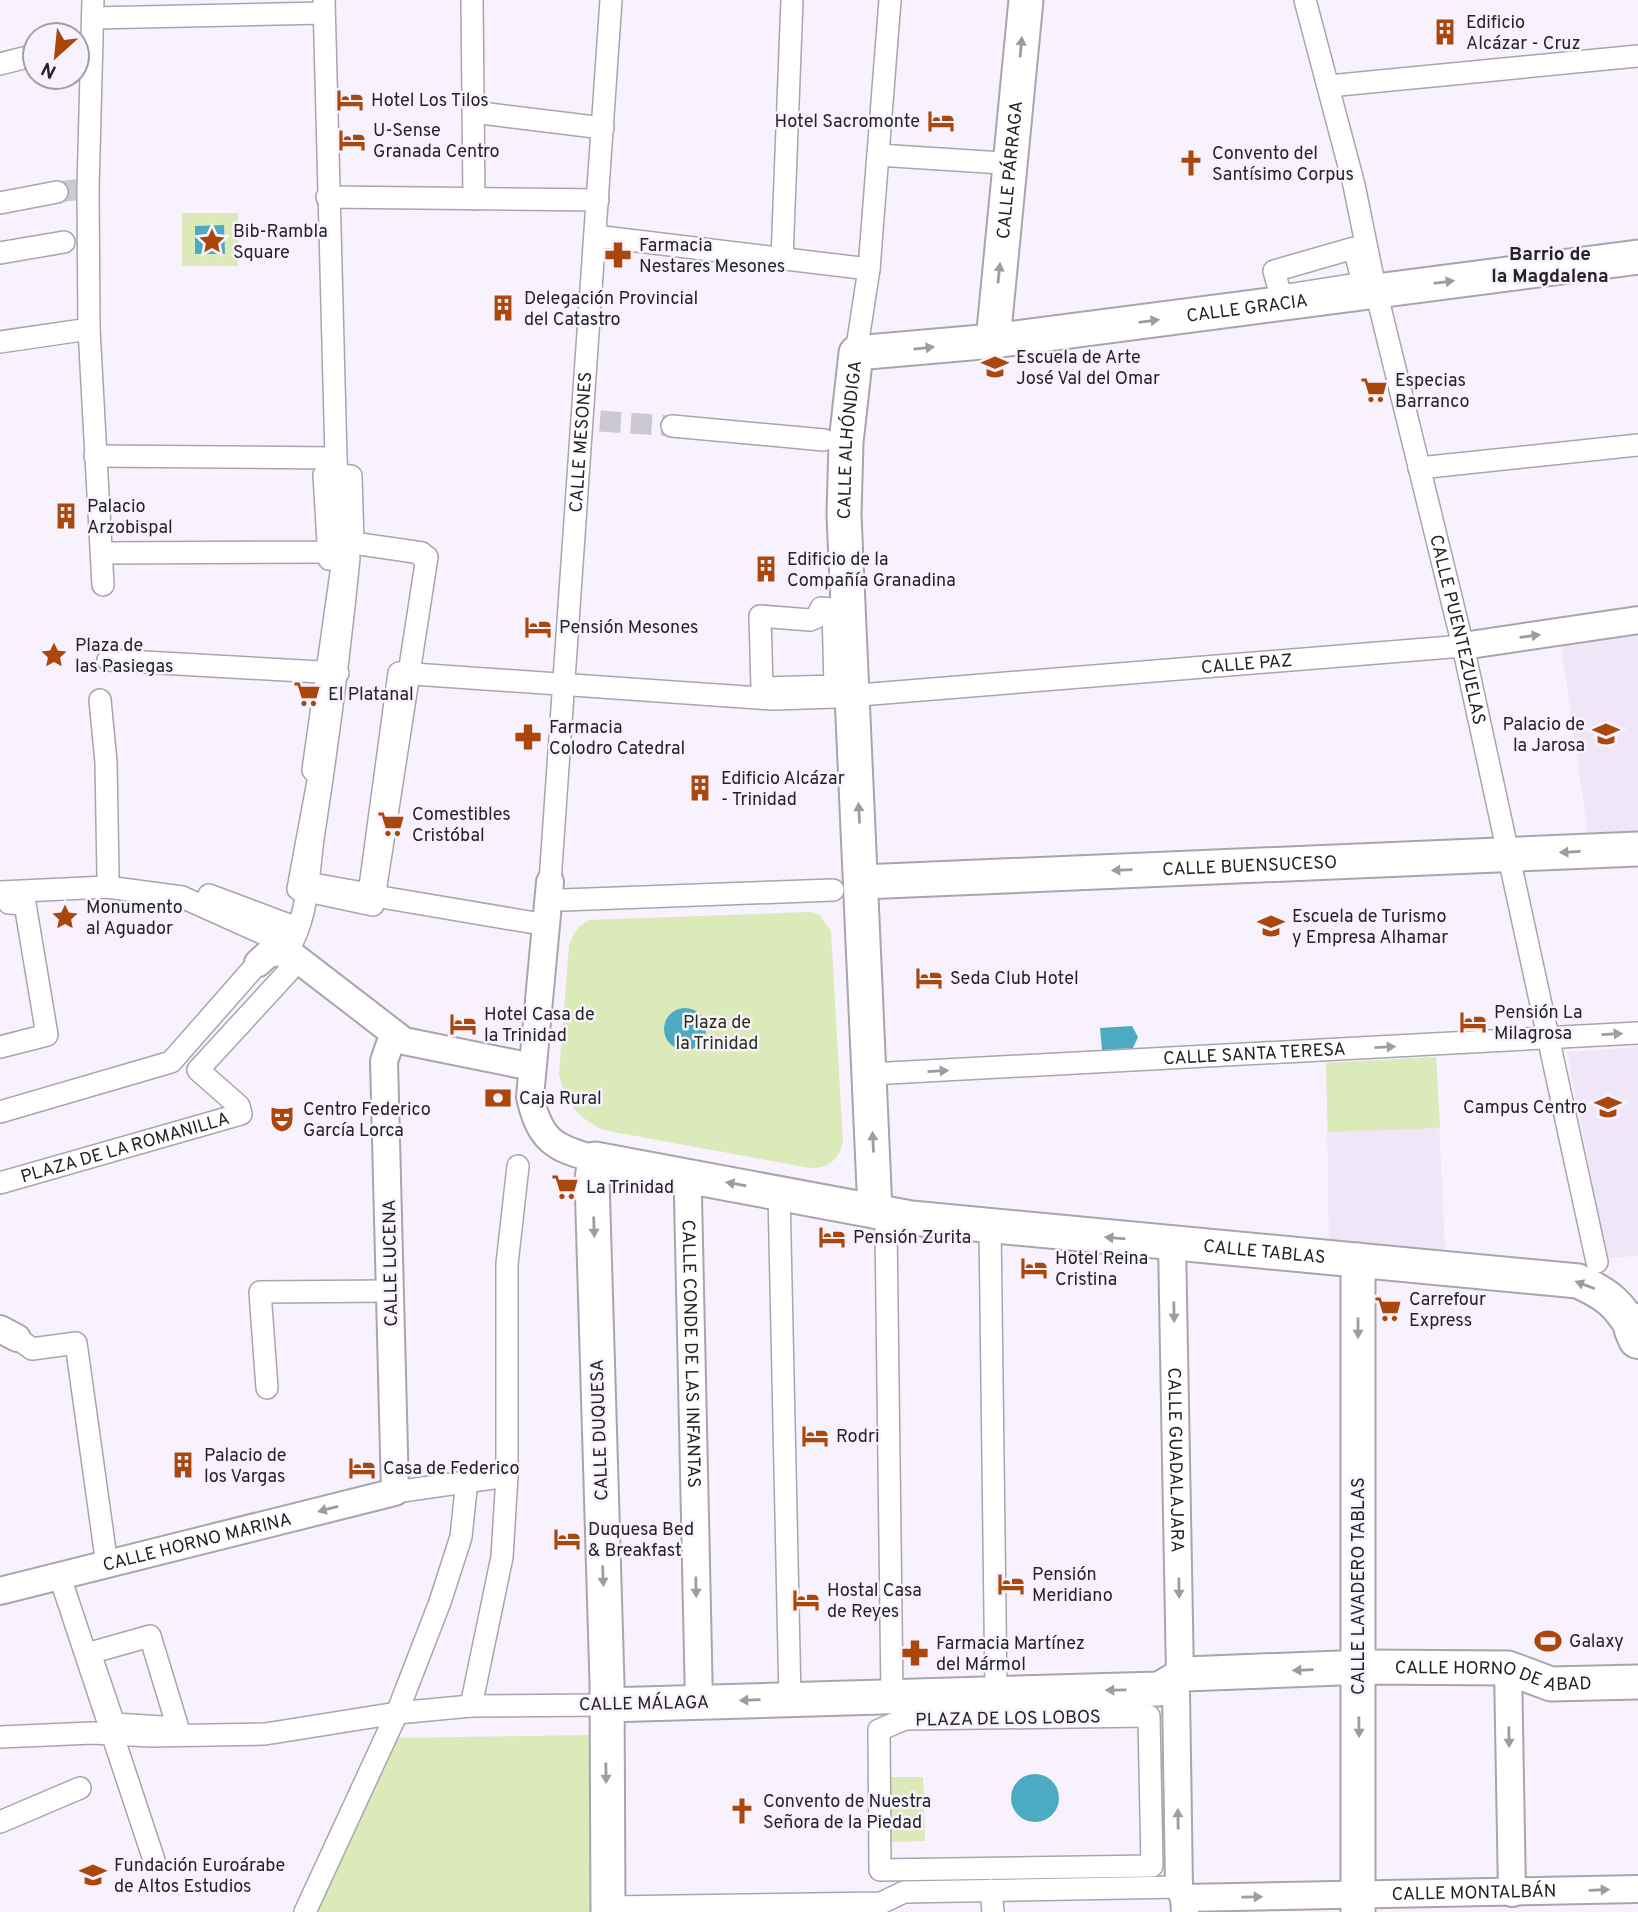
<svg xmlns="http://www.w3.org/2000/svg" width="1638" height="1912" viewBox="0 0 1638 1912" font-family="Overpass,sans-serif">
	<rect width="100%" height="100%" fill="#f7f2fd"/>
	<g fill="#efe6f8">
		<path d="M 1638,632 L 1638,839 L 1589,842 L 1561,644 Z"/>
		<path d="M 1638,1047 L 1638,1256 L 1607,1258 L 1567,1052 Z"/>
		<path d="M 1436,1057 L 1445,1250 L 1329,1240 L 1326,1063 Z"/>
	</g>
	<g fill="#dce9b9">
		<rect x="182" y="213" width="56" height="53"/>
		<path d="M 809,912 L 819,914 L 831,931 L 843,1143 C 837,1161 829,1168 810,1168 L 603,1130 C 577,1117 564,1102 559,1073 L 569,946 C 573,933 577,927 589,920 Z"/>
		<path d="M 1436,1057 L 1440,1128 L 1328,1132 L 1326,1063 Z"/>
		<path d="M 590,1735 L 596,1912 L 317,1912 L 397,1738 Z"/>
		<path d="M 887,1777 L 923,1777 L 925,1841 L 888,1842 Z"/>
	</g>
	<g fill="#4cabc2">
		<path d="M 224,225 L 225,254 L 195,254 L 195,226 Z"/>
		<circle cx="685" cy="1029" r="21"/>
		<path d="M 1132,1026 L 1138,1037 L 1133,1048 L 1102,1050 L 1100,1028 Z"/>
		<circle cx="1035" cy="1798" r="24"/>
	</g>
	<g fill="none" stroke-linecap="round" stroke-linejoin="round">
		<g stroke="#cdc9d2" stroke-width="21" stroke-dasharray="21 10" stroke-linecap="butt">
			<path d="M 57,192 L 82,189"/>
			<path d="M 600,421 L 672,426"/>
		</g>
		<g stroke="#a9a4ae" stroke-width="24">
			<g id="pedestrian">
				<path d="M 93,0 L 88,189 L 89,329 L 103,585"/>
				<path d="M 472,0 L 474,199"/>
				<path id="s1" d="M 1305,0 L 1354,185 L 1374,283 L 1463,646 L 1597,1262"/>
				<path d="M 93,18 L 324,13"/>
				<path d="M 0,64 L 35,55"/>
				<path d="M 1329,86 L 1638,56"/>
				<path d="M 473,112 L 603,128"/>
				<path d="M 878,155 L 1002,163"/>
				<path d="M 327,197 L 598,200"/>
				<path d="M 0,203 L 57,192"/>
				<path d="M 595,236 L 869,269"/>
				<path d="M 1354,248 L 1363,283 L 1281,296 L 1274,271 Z"/>
				<path d="M 0,253 L 64,242"/>
				<path d="M 782,259 L 792,0"/>
				<path d="M 0,342 L 89,329"/>
				<path d="M 856,353 L 869,269 L 890,0"/>
				<path d="M 672,426 L 824,440"/>
				<path d="M 95,456 L 336,458"/>
				<path d="M 1419,468 L 1638,445"/>
				<path d="M 324,475 L 351,476 L 353,543 L 422,553 L 422,557 L 427,557 L 373,905 L 298,889 L 319,776 L 313,770 L 343,559 L 329,559 Z"/>
				<path d="M 102,553 L 329,552 L 341,549"/>
				<path d="M 821,608 L 833,609 L 835,686 L 762,688 L 760,616 L 810,620 L 817,617 Z"/>
				<path d="M 108,660 L 338,673"/>
				<path d="M 100,700 L 106,762 L 108,876"/>
				<path id="s2" d="M 550,882 L 611,0"/>
				<path id="s3" d="M 307,883 L 369,894 L 399,673 L 773,699 L 835,697 L 1463,646"/>
				<path d="M 0,892 L 107,887 L 182,897 L 271,937 L 287,951 C 309,919 308,870 314,832 C 328,741 340,650 349,558 L 341,542 L 336,458 L 324,0"/>
				<path d="M 375,896 L 535,923"/>
				<path d="M 563,900 L 833,890"/>
				<path d="M 0,1047 L 47,1035 L 25,904 L 9,903 L 5,894"/>
				<path id="s4" d="M 870,1074 L 1638,1033"/>
				<path d="M 0,1112 L 171,1062 L 258,963"/>
				<path id="s5" d="M 0,1183 L 241,1114 L 239,1106 L 198,1070 L 289,971 L 289,925 L 209,895"/>
				<path d="M 779,1192 L 790,1699"/>
				<path d="M 990,1226 L 996,1692"/>
				<path d="M 886,1227 L 892,1696"/>
				<path d="M 17,1338 L 32,1349 L 76,1343 L 107,1565"/>
				<path d="M 267,1388 L 260,1292 L 391,1291"/>
				<path d="M 395,1492 L 507,1476"/>
				<path d="M 60,1577 L 154,1860"/>
				<path d="M 150,1636 L 178,1728 L 114,1724 L 90,1653 Z"/>
				<path d="M 471,1706 L 502,1557 L 507,1476 L 507,1264 L 518,1166"/>
				<path d="M 1149,1716 L 1152,1866 L 880,1870 L 879,1730 L 905,1719 Z"/>
				<path d="M 0,1737 L 92,1733 L 151,1736 L 265,1734 L 397,1713 L 471,1706 L 605,1705"/>
				<path d="M 0,1822 L 80,1788"/>
				<path d="M 991,1890 L 993,1912"/>
				<path d="M 608,1907 L 881,1903 L 904,1892 L 1179,1887"/>
				<path d="M 305,1912 L 397,1713 L 440,1602 L 461,1537 L 467,1480"/>
			</g>
		</g>
		<g stroke="#a9a4ae" stroke-width="30">
			<g id="minor">
				<path d="M 1463,646 L 1638,620"/>
				<path d="M 550,882 L 530,1097 C 540,1140 553,1148 595,1159"/>
				<path d="M 258,963 L 268,954 L 287,951 L 404,1041 L 532,1067"/>
				<path id="s6" d="M 691,1176 L 688,1196 L 699,1702"/>
				<path id="s7" d="M 1172,1243 L 1180,1676"/>
				<path d="M 0,1329 L 17,1338"/>
				<path id="s8" d="M 0,1591 L 395,1492 L 384,1061 L 393,1035"/>
				<path d="M 1508,1668 L 1512,1893"/>
				<path d="M 1169,1683 L 1176,1693 L 1179,1887 L 1184,1898 L 1185,1912"/>
				<path id="s9" d="M 1184,1898 L 1638,1889"/>
			</g>
		</g>
		<g stroke="#a9a4ae" stroke-width="37">
			<g id="tertiary">
				<path id="s10" d="M 993,341 L 1026,0"/>
				<path id="s11" d="M 862,882 L 1638,849"/>
				<path id="s12" d="M 875,1211 L 844,515 L 846,442 L 856,353 L 993,341 L 1638,257"/>
				<path d="M 1358,1260 L 1358,1912"/>
				<path id="s13" d="M 605,1705 L 1159,1689 L 1185,1674 L 1365,1667 L 1508,1668 L 1551,1684 L 1638,1682"/>
				<path id="s14" d="M 608,1912 L 607,1683 L 592,1179 L 595,1159 L 911,1218 L 1578,1281 C 1607,1294 1618,1303 1634,1330"/>
			</g>
		</g>
		<g stroke="#a9a4ae" stroke-width="42">
			<path id="secondary" d="M 1638,1323 L 1634,1330 L 1638,1339"/>
		</g>
		<use href="#pedestrian" stroke="#fff" stroke-width="21"/>
		<use href="#minor" stroke="#fff" stroke-width="26"/>
		<use href="#tertiary" stroke="#fff" stroke-width="33"/>
		<use href="#secondary" stroke="#fff" stroke-width="38"/>
	</g>
	<defs><path id="oneway-solid" d="M-6-.8H1V-3.2L6.5 0L1 3.2V.8H-6Z" transform="scale(1.75)"/></defs>
	<g fill="#9d9c9e">
		<use href="#oneway-solid" transform="translate(1021 47) rotate(-85)"/>
		<use href="#oneway-solid" transform="translate(999 273) rotate(-84)"/>
		<use href="#oneway-solid" transform="translate(1444 282) rotate(-7)"/>
		<use href="#oneway-solid" transform="translate(1149 321) rotate(-7)"/>
		<use href="#oneway-solid" transform="translate(924 348) rotate(-6)"/>
		<use href="#oneway-solid" transform="translate(1530 636) rotate(-8)"/>
		<use href="#oneway-solid" transform="translate(859 813) rotate(-93)"/>
		<use href="#oneway-solid" transform="translate(1570 852) rotate(177)"/>
		<use href="#oneway-solid" transform="translate(1122 870) rotate(178)"/>
		<use href="#oneway-solid" transform="translate(1612 1034) rotate(-3)"/>
		<use href="#oneway-solid" transform="translate(1385 1047) rotate(-3)"/>
		<use href="#oneway-solid" transform="translate(938 1071) rotate(-3)"/>
		<use href="#oneway-solid" transform="translate(873 1142) rotate(-93)"/>
		<use href="#oneway-solid" transform="translate(736 1184) rotate(-170)"/>
		<use href="#oneway-solid" transform="translate(594 1227) rotate(88)"/>
		<use href="#oneway-solid" transform="translate(1115 1238) rotate(-175)"/>
		<use href="#oneway-solid" transform="translate(1585 1285) rotate(-159)"/>
		<use href="#oneway-solid" transform="translate(1174 1312) rotate(89)"/>
		<use href="#oneway-solid" transform="translate(1358 1328) rotate(90)"/>
		<use href="#oneway-solid" transform="translate(328 1509) rotate(165)"/>
		<use href="#oneway-solid" transform="translate(603 1576) rotate(88)"/>
		<use href="#oneway-solid" transform="translate(696 1587) rotate(89)"/>
		<use href="#oneway-solid" transform="translate(1179 1588) rotate(89)"/>
		<use href="#oneway-solid" transform="translate(1303 1670) rotate(178)"/>
		<use href="#oneway-solid" transform="translate(1116 1690) rotate(179)"/>
		<use href="#oneway-solid" transform="translate(750 1700) rotate(178)"/>
		<use href="#oneway-solid" transform="translate(1359 1727) rotate(89)"/>
		<use href="#oneway-solid" transform="translate(1509 1737) rotate(89)"/>
		<use href="#oneway-solid" transform="translate(606 1773) rotate(89)"/>
		<use href="#oneway-solid" transform="translate(1178 1819) rotate(-91)"/>
		<use href="#oneway-solid" transform="translate(1599 1890) rotate(-2)"/>
		<use href="#oneway-solid" transform="translate(1252 1897) rotate(-1)"/>
	</g>
	<defs>
		<g id="building-bare" transform="scale(2.1)"><path d="M-4-6H4V6H1V3H-1V6H-4ZM-2.5-4.3h1.7v1.8h-1.7ZM.8-4.3h1.7v1.8H.8ZM-2.5-1h1.7V.8h-1.7ZM.8-1h1.7V.8H.8Z" fill="#a9470c" stroke="#f7f2fd" stroke-width="2.5" paint-order="stroke"/></g>
		<g id="hotel-bare" transform="scale(2.1)"><path d="M-6-4.5h1.5V1H6V5H4.5V3h-9V5H-6ZM-4 0a1.8 1.8 0 1 1 3.6 0ZM.5 0V-2.5h3Q6-2.5 6 0Z" fill="#a9470c" stroke="#f7f2fd" stroke-width="2.5" paint-order="stroke"/></g>
		<g id="church-bare" transform="scale(2.1)"><path d="M-1.2-6h2.4v3.5h3.3v2.4h-3.3V6h-2.4V-.1h-3.3v-2.4h3.3Z" fill="#a9470c" stroke="#f7f2fd" stroke-width="2.5" paint-order="stroke"/></g>
		<g id="sight-bare" transform="scale(2.1)"><path d="M0-6L1.8-2.2L6-1.7L2.9 1.2L3.7 5.4L0 3.3L-3.7 5.4L-2.9 1.2L-6-1.7L-1.8-2.2Z" fill="#a9470c" stroke="#f7f2fd" stroke-width="2.5" paint-order="stroke"/></g>
		<g id="pharmacy-bare" transform="scale(2.1)"><path d="M-2-6h4v4h4v4h-4v4h-4v-4h-4v-4h4Z" fill="#a9470c" stroke="#f7f2fd" stroke-width="2.5" paint-order="stroke"/></g>
		<g id="university-bare" transform="scale(2.1)"><path d="M0-5L7-2L0 1L-7-2ZM-4 1L0 2.5L4 1V4Q0 6-4 4Z" fill="#a9470c" stroke="#f7f2fd" stroke-width="2.5" paint-order="stroke"/></g>
		<g id="supermarket-bare" transform="scale(2.1)"><path d="M-6-5.5h2.5l.6 2H6L4.5 2H-2.5L-4.4-4H-6ZM-1.5 3.2a1.3 1.3 0 1 0 .1 0ZM3 3.2a1.3 1.3 0 1 0 .1 0Z" fill="#a9470c" stroke="#f7f2fd" stroke-width="2.5" paint-order="stroke"/></g>
		<g id="bank-bare" transform="scale(2.1)"><path d="M-6-4H6V4H-6ZM0-2.3a2.3 2.3 0 1 0 0 4.6a2.3 2.3 0 1 0 0-4.6Z" fill="#a9470c" stroke="#f7f2fd" stroke-width="2.5" paint-order="stroke"/></g>
		<g id="theatre-bare" transform="scale(2.1)"><path d="M-5-5.5Q0-4 5-5.5V0Q5 5 0 6Q-5 5-5 0ZM-3.3-2.5H-1v1.5H-3.3ZM1-2.5H3.3v1.5H1ZM-2.8 1Q0 5.5 2.8 1Z" fill="#a9470c" stroke="#f7f2fd" stroke-width="2.5" paint-order="stroke"/></g>
		<g id="stadium-bare" transform="scale(2.1)"><path d="M0-5a6.5 5 0 1 0 0 10a6.5 5 0 1 0 0-10ZM-3.5-1.8h7v3.6h-7Z" fill="#a9470c" stroke="#f7f2fd" stroke-width="2.5" paint-order="stroke"/></g>
	</defs>
	<g fill-rule="evenodd">
		<use href="#building-bare" x="1445" y="32"/>
		<use href="#hotel-bare" x="350" y="100"/>
		<use href="#hotel-bare" x="941" y="121"/>
		<use href="#hotel-bare" x="352" y="140"/>
		<use href="#church-bare" x="1191" y="163"/>
		<use href="#sight-bare" x="212" y="241"/>
		<use href="#pharmacy-bare" x="618" y="255"/>
		<use href="#building-bare" x="503" y="308"/>
		<use href="#university-bare" x="995" y="367"/>
		<use href="#supermarket-bare" x="1374" y="390"/>
		<use href="#building-bare" x="66" y="516"/>
		<use href="#building-bare" x="766" y="569"/>
		<use href="#hotel-bare" x="538" y="627"/>
		<use href="#sight-bare" x="54" y="655"/>
		<use href="#supermarket-bare" x="307" y="694"/>
		<use href="#university-bare" x="1606" y="734"/>
		<use href="#pharmacy-bare" x="528" y="737"/>
		<use href="#building-bare" x="700" y="788"/>
		<use href="#supermarket-bare" x="391" y="824"/>
		<use href="#sight-bare" x="65" y="917"/>
		<use href="#university-bare" x="1271" y="926"/>
		<use href="#hotel-bare" x="929" y="978"/>
		<use href="#hotel-bare" x="1473" y="1022"/>
		<use href="#hotel-bare" x="463" y="1024"/>
		<use href="#bank-bare" x="498" y="1098"/>
		<use href="#university-bare" x="1608" y="1107"/>
		<use href="#theatre-bare" x="282" y="1119"/>
		<use href="#supermarket-bare" x="565" y="1187"/>
		<use href="#hotel-bare" x="832" y="1237"/>
		<use href="#hotel-bare" x="1034" y="1268"/>
		<use href="#supermarket-bare" x="1388" y="1309"/>
		<use href="#hotel-bare" x="815" y="1436"/>
		<use href="#building-bare" x="183" y="1465"/>
		<use href="#hotel-bare" x="362" y="1468"/>
		<use href="#hotel-bare" x="567" y="1539"/>
		<use href="#hotel-bare" x="1011" y="1584"/>
		<use href="#hotel-bare" x="806" y="1600"/>
		<use href="#stadium-bare" x="1548" y="1641"/>
		<use href="#pharmacy-bare" x="915" y="1653"/>
		<use href="#church-bare" x="742" y="1811"/>
		<use href="#university-bare" x="93" y="1875"/>
	</g>
	<g text-anchor="middle" stroke-width="5" stroke-linejoin="round" paint-order="stroke">
		<g font-size="18" fill="#252327" stroke="#f7f2fd" text-anchor="start">
			<text x="1466" y="28">Edificio<tspan x="1466" dy="21">Alcázar - Cruz</tspan></text>
			<text x="371" y="106">Hotel Los Tilos</text>
			<text x="920" y="127" text-anchor="end">Hotel Sacromonte</text>
			<text x="373" y="136">U-Sense<tspan x="373" dy="21">Granada Centro</tspan></text>
			<text x="1212" y="159">Convento del<tspan x="1212" dy="21">Santísimo Corpus</tspan></text>
			<text x="233" y="237">Bib-Rambla<tspan x="233" dy="21">Square</tspan></text>
			<text x="639" y="251">Farmacia<tspan x="639" dy="21">Nestares Mesones</tspan></text>
			<text x="524" y="304">Delegación Provincial<tspan x="524" dy="21">del Catastro</tspan></text>
			<text x="1016" y="363">Escuela de Arte<tspan x="1016" dy="21">José Val del Omar</tspan></text>
			<text x="1395" y="386">Especias<tspan x="1395" dy="21">Barranco</tspan></text>
			<text x="87" y="512">Palacio<tspan x="87" dy="21">Arzobispal</tspan></text>
			<text x="787" y="565">Edificio de la<tspan x="787" dy="21">Compañía Granadina</tspan></text>
			<text x="559" y="633">Pensión Mesones</text>
			<text x="75" y="651">Plaza de<tspan x="75" dy="21">las Pasiegas</tspan></text>
			<text x="328" y="700">El Platanal</text>
			<text x="1585" y="730" text-anchor="end">Palacio de<tspan x="1585" dy="21">la Jarosa</tspan></text>
			<text x="549" y="733">Farmacia<tspan x="549" dy="21">Colodro Catedral</tspan></text>
			<text x="721" y="784">Edificio Alcázar<tspan x="721" dy="21">- Trinidad</tspan></text>
			<text x="412" y="820">Comestibles<tspan x="412" dy="21">Cristóbal</tspan></text>
			<text x="86" y="913">Monumento<tspan x="86" dy="21">al Aguador</tspan></text>
			<text x="1292" y="922">Escuela de Turismo<tspan x="1292" dy="21">y Empresa Alhamar</tspan></text>
			<text x="950" y="984">Seda Club Hotel</text>
			<text x="1494" y="1018">Pensión La<tspan x="1494" dy="21">Milagrosa</tspan></text>
			<text x="484" y="1020">Hotel Casa de<tspan x="484" dy="21">la Trinidad</tspan></text>
			<text x="519" y="1104">Caja Rural</text>
			<text x="1587" y="1113" text-anchor="end">Campus Centro</text>
			<text x="303" y="1115">Centro Federico<tspan x="303" dy="21">García Lorca</tspan></text>
			<text x="586" y="1193">La Trinidad</text>
			<text x="853" y="1243">Pensión Zurita</text>
			<text x="1055" y="1264">Hotel Reina<tspan x="1055" dy="21">Cristina</tspan></text>
			<text x="1409" y="1305">Carrefour<tspan x="1409" dy="21">Express</tspan></text>
			<text x="836" y="1442">Rodri</text>
			<text x="204" y="1461">Palacio de<tspan x="204" dy="21">los Vargas</tspan></text>
			<text x="383" y="1474">Casa de Federico</text>
			<text x="588" y="1535">Duquesa Bed<tspan x="588" dy="21">&amp; Breakfast</tspan></text>
			<text x="1032" y="1580">Pensión<tspan x="1032" dy="21">Meridiano</tspan></text>
			<text x="827" y="1596">Hostal Casa<tspan x="827" dy="21">de Reyes</tspan></text>
			<text x="1569" y="1647">Galaxy</text>
			<text x="936" y="1649">Farmacia Martínez<tspan x="936" dy="21">del Mármol</tspan></text>
			<text x="763" y="1807">Convento de Nuestra<tspan x="763" dy="21">Señora de la Piedad</tspan></text>
			<text x="114" y="1871">Fundación Euroárabe<tspan x="114" dy="21">de Altos Estudios</tspan></text>
		</g>
		<g font-size="18" fill="#252327" stroke="#f7f2fd">
			<text dy="6" stroke="none"><textPath href="#s10" startOffset="172">CALLE PÁRRAGA</textPath></text>
			<text dy="6" stroke="none"><textPath href="#s12" startOffset="1253">CALLE GRACIA</textPath></text>
			<text dy="6" stroke="none"><textPath href="#s12" startOffset="772">CALLE ALHÓNDIGA</textPath></text>
			<text dy="6" stroke="none"><textPath href="#s2" startOffset="441">CALLE MESONES</textPath></text>
			<text dy="6" stroke="none"><textPath href="#s1" startOffset="648">CALLE PUENTEZUELAS</textPath></text>
			<text dy="6" stroke="none"><textPath href="#s3" startOffset="1136">CALLE PAZ</textPath></text>
			<text dy="6" stroke="none"><textPath href="#s11" startOffset="388">CALLE BUENSUCESO</textPath></text>
			<text dy="6" stroke="none"><textPath href="#s4" startOffset="385">CALLE SANTA TERESA</textPath></text>
			<text dy="6" stroke="none"><textPath href="#s5" startOffset="130">PLAZA DE LA ROMANILLA</textPath></text>
			<text dy="6" stroke="none"><textPath href="#s14" startOffset="1430">CALLE TABLAS</textPath></text>
			<text transform="translate(390 1263) rotate(-91)" y="6">CALLE LUCENA</text>
			<text dy="6" stroke="none"><textPath href="#s6" startOffset="178">CALLE CONDE DE LAS INFANTAS</textPath></text>
			<text transform="translate(599 1430) rotate(-92)" y="6">CALLE DUQUESA</text>
			<text dy="6" stroke="none"><textPath href="#s7" startOffset="217">CALLE GUADALAJARA</textPath></text>
			<text dy="6" stroke="none"><textPath href="#s8" startOffset="203">CALLE HORNO MARINA</textPath></text>
			<text transform="translate(1358 1586) rotate(-90)" y="6">CALLE LAVADERO TABLAS</text>
			<text dy="6" stroke="none"><textPath href="#s13" startOffset="894">CALLE HORNO DE ABAD</textPath></text>
			<text transform="translate(644 1703) rotate(-1)" y="6">CALLE MÁLAGA</text>
			<text transform="translate(1008 1718) rotate(-1)" y="6">PLAZA DE LOS LOBOS</text>
			<text dy="6" stroke="none"><textPath href="#s9" startOffset="290">CALLE MONTALBÁN</textPath></text>
		</g>
		<g font-size="18" fill="#292f11" stroke="#f7f2fd">
			<text x="717" y="1028">Plaza de<tspan x="717" dy="21">la Trinidad</tspan></text>
		</g>
		<g font-size="19" font-weight="bold" fill="#252327" stroke="#f7f2fd">
			<text x="1550" y="260">Barrio de<tspan x="1550" dy="22">la Magdalena</tspan></text>
		</g>
	</g>
	<g transform="translate(56 56) rotate(207)"><circle r="33" fill="#f7f2fd" stroke="#a39fa7" stroke-width="2"/>
	<path d="M0-5L12 26L0 18L-12 26Z" fill="#a9470c"/>
	<text y="-10" font-size="19" font-weight="bold" text-anchor="middle" fill="#252327">N</text>
	</g>
</svg>
